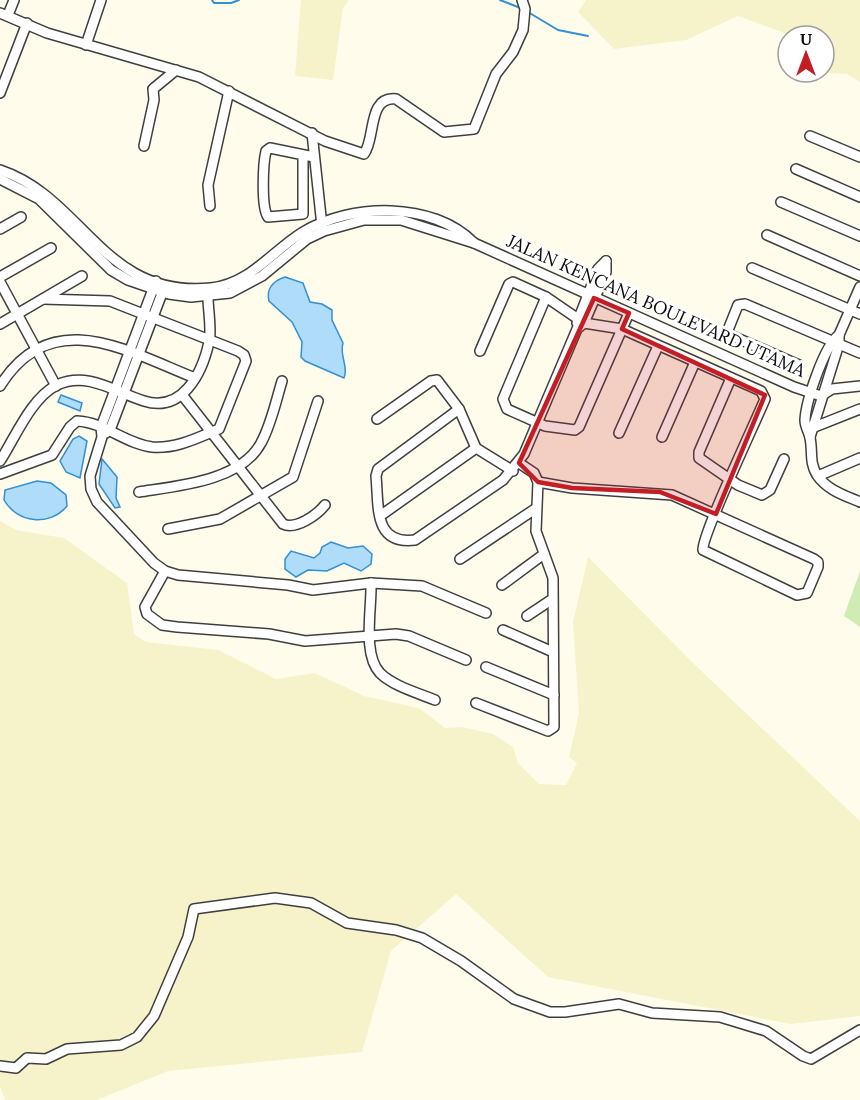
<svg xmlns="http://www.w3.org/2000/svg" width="860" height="1100" viewBox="0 0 860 1100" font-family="Lora,serif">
	<rect width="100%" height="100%" fill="#fffcec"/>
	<g fill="#f6f3cb">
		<path d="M 301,0 L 349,0 L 343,8 L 333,80 L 295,76 Z"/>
		<path d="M 586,0 L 860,0 L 860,82 L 847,74 L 812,72 L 824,72 L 824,36 L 788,36 L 788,40 L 787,34 L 738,16 L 686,40 L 614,49 L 578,12 Z"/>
		<path d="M 0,521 L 16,530 L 64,538 L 127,583 L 134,634 L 146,642 L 218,650 L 276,679 L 315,673 L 364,696 L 419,708 L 445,728 L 462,727 L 493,734 L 513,747 L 518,763 L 539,784 L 566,785 L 577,763 L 569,757 L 579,713 L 573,622 L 588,557 L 694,664 L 860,821 L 860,1016 L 791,1024 L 548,977 L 456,894 L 391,951 L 362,1052 L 168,1071 L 97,1100 L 5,1100 L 0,1086 Z"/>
	</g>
	<path fill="#d0ebb4" d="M 860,571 L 860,627 L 844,616 Z"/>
	<g fill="#aedcf9" stroke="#3290d3" stroke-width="1.5">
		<path d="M 285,277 L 303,283 L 310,302 L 322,304 L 332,310 L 332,320 L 343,343 C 339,356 349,366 344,378 L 305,361 L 301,357 L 302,342 L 292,322 L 269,301 C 266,289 273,281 285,277 Z"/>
		<path d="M 61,395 L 82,403 L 80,411 L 58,402 Z"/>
		<path d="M 79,436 L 87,441 L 80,478 L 66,472 L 60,461 L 73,439 Z"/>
		<path d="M 102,459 L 117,477 L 116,498 L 120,507 L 115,508 L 99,484 Z"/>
		<path d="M 37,481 L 51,483 L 66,495 L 67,506 C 50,527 17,523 4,500 L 5,490 Z"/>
		<path d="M 331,542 L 348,548 L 363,546 L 372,554 L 371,564 L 361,571 L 344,563 L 327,571 L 308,570 L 296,577 L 285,569 L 285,559 L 291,551 L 314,558 L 320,553 L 322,547 Z"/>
	</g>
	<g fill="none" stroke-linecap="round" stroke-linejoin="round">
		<g stroke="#3290d3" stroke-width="2">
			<path d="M 212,0 L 214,3 L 231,3 L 239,0"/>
			<path d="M 500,0 L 523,9"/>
			<path d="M 528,12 L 558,30 L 588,36"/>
		</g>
		<g stroke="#3f3f3f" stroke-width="12">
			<g id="minor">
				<path d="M 0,13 L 47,33 L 199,77 L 325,141 L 364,154 C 376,138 367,96 396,99 L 444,132 L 474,129 L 496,74 L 513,52 L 523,30 L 525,9 L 522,0"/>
				<path d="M 8,15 L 14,0"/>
				<path d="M 86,45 L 101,0"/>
				<path d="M 0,93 L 27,23"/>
				<path d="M 312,133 L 322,226"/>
				<path d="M 810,136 L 860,157"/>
				<path d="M 144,146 L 154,100 L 153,89 L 176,70"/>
				<path d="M 303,155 L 303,214 L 268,217 C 261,207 263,164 266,151 L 270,148 L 314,157"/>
				<path d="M 796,169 L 860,197"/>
				<path d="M 0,170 C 84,198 103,299 211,288 C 250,284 272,251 303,232 C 351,203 433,201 474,243"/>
				<path d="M 0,179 L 39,199 L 111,270 L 128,280 L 169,294 L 191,297 L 230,293 L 262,276 L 307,239 L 324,231 L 364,220 L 401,220 L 474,243 L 794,387 L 821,396 L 832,389 L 860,386"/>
				<path d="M 781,202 L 860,236"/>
				<path d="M 210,206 L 208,185 L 229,91"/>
				<path d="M 0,229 L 21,217"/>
				<path d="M 767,235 L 860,276"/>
				<path d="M 752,268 L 860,314"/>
				<path d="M 0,277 L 51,248"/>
				<path d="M 156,281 L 101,427 L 102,437 L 90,476 L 91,489 L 97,502 L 154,563 L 165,571 L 178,575 L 288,585 L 313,590 L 371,583 L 422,586 L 486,613"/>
				<path d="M 0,282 L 56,386"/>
				<path d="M 546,297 L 503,399 L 507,409 L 545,426 L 575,430 L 579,427 L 629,313"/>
				<path d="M 577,323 L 598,269 L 606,261"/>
				<path d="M 0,324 L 82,276"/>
				<path d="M 839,335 C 824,346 806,401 805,420 C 805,427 809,432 810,438 C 813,452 809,462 817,475 C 827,490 844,495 860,502"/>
				<path d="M 480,351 L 509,284 L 513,282 L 546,297 L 584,323 L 622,329 L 761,391 L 765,399 C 756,421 701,537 703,550 L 797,595 L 807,593 L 818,567 L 818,562 L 814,559 L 672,495 L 572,488 L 538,482"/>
				<path d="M 799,365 L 730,335 L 728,330 L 738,305 L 745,304 L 860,353"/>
				<path d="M 731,378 L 699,452 L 699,458 L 738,485 L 762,495 L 770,490 L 784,459"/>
				<path d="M 0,386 C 51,304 127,351 195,378"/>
				<path d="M 183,396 L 283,524 C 296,530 317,515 325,505"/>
				<path d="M 459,409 L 378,469 L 376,476 C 379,506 373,545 415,540 L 503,480 L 524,454 L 577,329 L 584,323 L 606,272 L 606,261"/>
				<path d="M 377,419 L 431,381 L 437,380 L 459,409 L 476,448 L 513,471"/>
				<path d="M 812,428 L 860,409"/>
				<path d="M 106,433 L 110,430 L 164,288"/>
				<path d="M 619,433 L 658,346"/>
				<path d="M 662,437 L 695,362"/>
				<path d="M 810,437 L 839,344 L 839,335 L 860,287"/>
				<path d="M 0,461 C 15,438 31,398 57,385 C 88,371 115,392 144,401 C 182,413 202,374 209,342 C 212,329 208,311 208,297"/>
				<path d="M 0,474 L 52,455 L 70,427 L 77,421 C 104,422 126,444 152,447 C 176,449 197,438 219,429 L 246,361 L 244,355 L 238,351 L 110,301 L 43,299"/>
				<path d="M 818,476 L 860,458"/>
				<path d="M 139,492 C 177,486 241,481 261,443 C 271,425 276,401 282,381"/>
				<path d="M 380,516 L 476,448"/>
				<path d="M 168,529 L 220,519 L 293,477 L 318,401"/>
				<path d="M 460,559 L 535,509"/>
				<path d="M 165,571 L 145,607 L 147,614 L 162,625 L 177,627 L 269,634 L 305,641 L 396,634 L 409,636 L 466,660"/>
				<path d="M 371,583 C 372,608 362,654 380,673 C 393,686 418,693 435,700"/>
				<path d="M 502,585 L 544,554"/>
				<path d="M 527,616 L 551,600"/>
				<path d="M 503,630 L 553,652"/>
				<path d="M 486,667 L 554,695"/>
				<path d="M 476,703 L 548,731 L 554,727 L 553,578 L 536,531 L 538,482 L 534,473 L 519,463"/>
				<path d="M 0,1066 L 16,1068 L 27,1058 L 46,1059 L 67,1049 L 121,1045 L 137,1037 L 154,1016 L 188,937 L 194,909 L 275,898 L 311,903 L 347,923 L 396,930 L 422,938 L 461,961 L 514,999 L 550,1012 L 565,1012 L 619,1004 L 652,1013 L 720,1017 L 766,1031 L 803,1056 L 811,1059 L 860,1030"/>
			</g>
		</g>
		<use href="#minor" stroke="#fff" stroke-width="9"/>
	</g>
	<path fill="#c31e24" fill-opacity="0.2" stroke="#c31e24" stroke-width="4.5" stroke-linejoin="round" d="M 594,298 L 629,313 L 622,329 L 765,395 L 716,514 L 660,492 L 572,488 L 538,482 L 519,463 Z"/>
	<g text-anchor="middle" stroke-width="6" stroke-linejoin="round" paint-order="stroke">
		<g font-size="18" fill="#0c0c0c" stroke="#fff">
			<text transform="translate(656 306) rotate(24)" y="6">JALAN KENCANA BOULEVARD UTAMA</text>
		</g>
	</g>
	<g transform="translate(806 54)"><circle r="28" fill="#ffffff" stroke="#9e9e9e" stroke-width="1.5"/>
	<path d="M0-4.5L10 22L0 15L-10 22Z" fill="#c31e24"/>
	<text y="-9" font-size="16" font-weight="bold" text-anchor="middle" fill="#0c0c0c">U</text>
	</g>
</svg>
